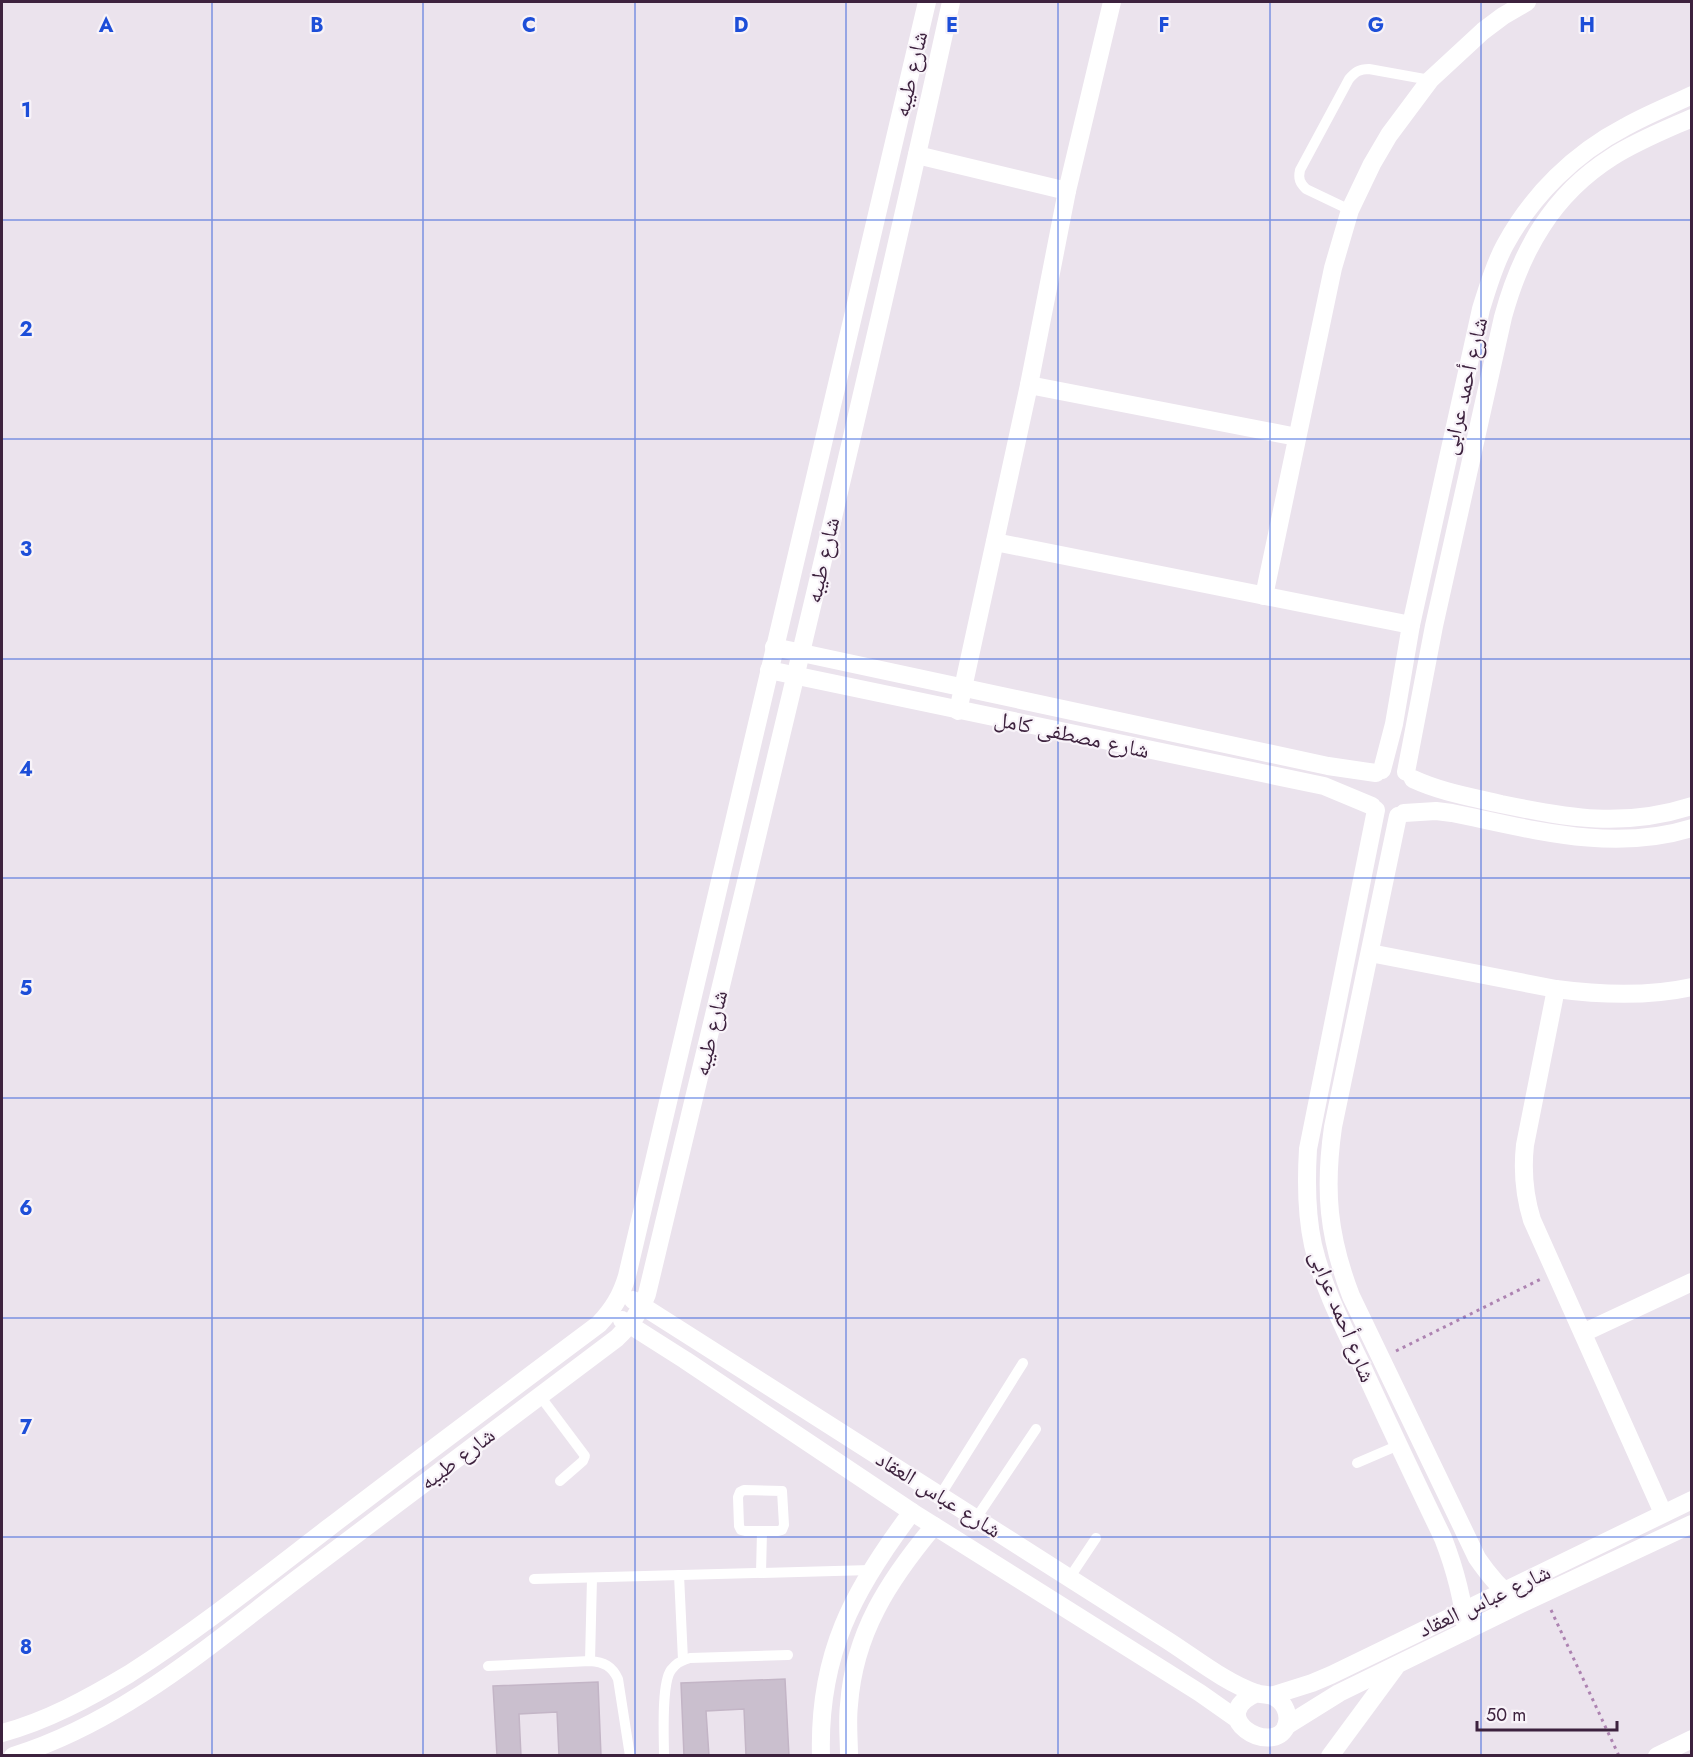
<svg xmlns="http://www.w3.org/2000/svg" width="1693" height="1757" viewBox="0 0 1693 1757" font-family="Jost,'Noto Naskh Arabic',sans-serif">
	<rect width="100%" height="100%" fill="#ebe3ed"/>
	<g fill="#cabfce" stroke="#c3b5c6" stroke-width="1.5">
		<path d="M 785,1679 L 789,1756 L 746,1756 L 744,1709 L 706,1711 L 709,1756 L 684,1756 L 681,1683 Z"/>
		<path d="M 598,1682 L 601,1756 L 559,1756 L 557,1712 L 519,1714 L 521,1756 L 497,1756 L 493,1686 Z"/>
	</g>
	<g fill="none" stroke-linecap="round" stroke-linejoin="round">
		<g stroke="#ad83b1" stroke-width="3" stroke-dasharray="3 4.5" stroke-linecap="butt">
			<path d="M 1396,1351 L 1541,1279"/>
			<path d="M 1551,1610 L 1619,1756"/>
		</g>
		<g stroke="#fff" stroke-width="10">
			<path d="M 1350,210 L 1306,189 C 1300,183 1298,179 1300,170 L 1349,79 C 1355,72 1359,69 1369,69 L 1430,80"/>
			<path d="M 540,1396 L 585,1456 L 583,1461 L 560,1481"/>
			<path d="M 1357,1463 L 1399,1445"/>
			<path d="M 744,1490 L 782,1491 L 784,1525 L 782,1530 L 778,1531 L 745,1531 L 741,1530 L 739,1526 L 738,1497 L 740,1492 Z"/>
			<path d="M 941,1494 L 1023,1363"/>
			<path d="M 977,1517 L 1036,1429"/>
			<path d="M 761,1573 L 762,1531"/>
			<path d="M 679,1575 L 683,1660"/>
			<path d="M 1070,1577 L 1096,1538"/>
			<path d="M 534,1579 L 871,1570"/>
			<path d="M 590,1661 L 592,1578"/>
			<path d="M 488,1666 L 590,1661 C 604,1662 612,1666 618,1679 L 630,1756"/>
			<path d="M 664,1756 C 664,1737 661,1684 671,1670 C 676,1663 682,1660 690,1658 L 788,1655"/>
		</g>
		<g stroke="#fff" stroke-width="18">
			<path d="M 917,155 L 1067,191"/>
			<path d="M 1029,385 L 1297,437"/>
			<path d="M 995,542 L 1411,625"/>
			<path d="M 1264,596 L 1333,268 L 1350,210 L 1372,164 L 1389,135 L 1430,80 L 1483,31 L 1503,16 L 1527,2"/>
			<path d="M 774,647 L 1328,766 L 1376,773"/>
			<path d="M 769,670 L 1324,786 L 1372,806"/>
			<path d="M 958,711 L 1029,385 L 1067,191 L 1112,2"/>
			<path d="M 1382,770 L 1394,724 L 1411,625 L 1481,309 C 1488,287 1494,265 1505,245 C 1532,195 1575,153 1625,127 C 1646,115 1669,106 1692,95"/>
			<path d="M 1406,772 L 1434,626 L 1503,317 C 1521,251 1552,195 1612,157 C 1637,141 1665,130 1692,118"/>
			<path d="M 1413,779 C 1441,792 1471,797 1501,804 C 1569,818 1623,828 1692,806"/>
			<path d="M 1376,810 L 1308,1149 C 1306,1182 1306,1213 1313,1245 C 1323,1288 1344,1328 1363,1368 C 1389,1425 1416,1482 1443,1538 C 1455,1569 1463,1598 1466,1631"/>
			<path d="M 1404,813 L 1436,811 L 1452,813 C 1531,829 1612,853 1692,828"/>
			<path d="M 1398,816 L 1333,1127 C 1324,1190 1328,1236 1351,1296 L 1477,1558 C 1488,1574 1499,1588 1514,1599"/>
			<path d="M 1370,953 L 1556,989 C 1601,995 1647,997 1692,987"/>
			<path d="M 1556,989 L 1525,1145 C 1522,1172 1524,1194 1532,1220 L 1663,1513"/>
			<path d="M 1583,1333 L 1692,1282"/>
			<path d="M 821,1756 C 818,1655 853,1590 912,1512"/>
			<path d="M 849,1756 C 849,1739 847,1722 849,1705 C 854,1633 889,1580 934,1526"/>
			<path d="M 1657,1756 L 1692,1739"/>
		</g>
		<g stroke="#fff" stroke-width="18">
			<path d="M 633,1300 C 810,1412 987,1524 1162,1637 C 1190,1654 1225,1683 1256,1693 C 1265,1696 1273,1693 1280,1701 C 1287,1708 1289,1718 1286,1727 C 1271,1757 1204,1716 1257,1693"/>
			<path d="M 622,1320 L 685,1360 L 912,1512 L 1200,1693 L 1237,1719"/>
			<path d="M 1274,1695 L 1312,1683 L 1331,1675 L 1692,1500"/>
			<path d="M 1286,1726 L 1339,1693 L 1521,1604 L 1692,1524"/>
			<path d="M 2,1733 C 47,1721 89,1698 129,1674 C 198,1630 262,1579 327,1529 C 417,1460 508,1392 599,1324 C 613,1309 621,1296 627,1276 L 927,2"/>
			<path d="M 13,1756 C 123,1722 211,1644 301,1576 C 406,1497 512,1417 617,1338 C 631,1324 640,1312 647,1294 C 750,863 856,434 951,2"/>
			<path d="M 1330,1756 L 1395,1668"/>
		</g>
	</g>
	<path fill="none" stroke="#1d4ed8" stroke-width="1.5" stroke-opacity="0.55" d="M 212,2 L 212,1756M 423,2 L 423,1756M 635,2 L 635,1756M 846,2 L 846,1756M 1058,2 L 1058,1756M 1270,2 L 1270,1756M 1481,2 L 1481,1756M 2,220 L 1692,220M 2,439 L 1692,439M 2,659 L 1692,659M 2,878 L 1692,878M 2,1098 L 1692,1098M 2,1318 L 1692,1318M 2,1537 L 1692,1537"/>
	<g text-anchor="middle" stroke-width="4.5" stroke-linejoin="round" paint-order="stroke">
		<g font-size="22" fill="#3d223e" stroke="#f8f3f9">
			<text transform="translate(910 74) rotate(-77)" y="8">شارع طيبه</text>
			<text transform="translate(1464 386) rotate(-77)" y="8">شارع أحمد عرابى</text>
			<text transform="translate(822 560) rotate(-77)" y="8">شارع طيبه</text>
			<text transform="translate(1072 734) rotate(12)" y="8">شارع مصطفى كامل</text>
			<text transform="translate(710 1033) rotate(-77)" y="8">شارع طيبه</text>
			<text transform="translate(1343 1316) rotate(68)" y="8">شارع أحمد عرابى</text>
			<text transform="translate(457 1458) rotate(-37)" y="8">شارع طيبه</text>
			<text transform="translate(939 1494) rotate(32)" y="8">شارع عباس العقاد</text>
			<text transform="translate(1484 1600) rotate(-25)" y="8">شارع عباس العقاد</text>
		</g>
	</g>
	<g font-size="20" text-anchor="middle" font-weight="bold" fill="#1d4ed8" stroke="#f8f3f9" stroke-width="4.5" stroke-linejoin="round" paint-order="stroke">
		<text x="106" y="32">A</text>
		<text x="317" y="32">B</text>
		<text x="529" y="32">C</text>
		<text x="741" y="32">D</text>
		<text x="952" y="32">E</text>
		<text x="1164" y="32">F</text>
		<text x="1376" y="32">G</text>
		<text x="1587" y="32">H</text>
		<text x="26" y="117">1</text>
		<text x="26" y="336">2</text>
		<text x="26" y="556">3</text>
		<text x="26" y="776">4</text>
		<text x="26" y="995">5</text>
		<text x="26" y="1215">6</text>
		<text x="26" y="1434">7</text>
		<text x="26" y="1654">8</text>
	</g>
	<rect width="1693" height="1757" fill="none" stroke="#3d223e" stroke-width="6"/>
	<path d="M1477 1721v9h140v-9" fill="none" stroke="#3d223e" stroke-width="3"/>
	<text x="1486" y="1721" font-size="18" fill="#3d223e" stroke="#f8f3f9" stroke-width="4.5" paint-order="stroke">50 m</text>
</svg>
